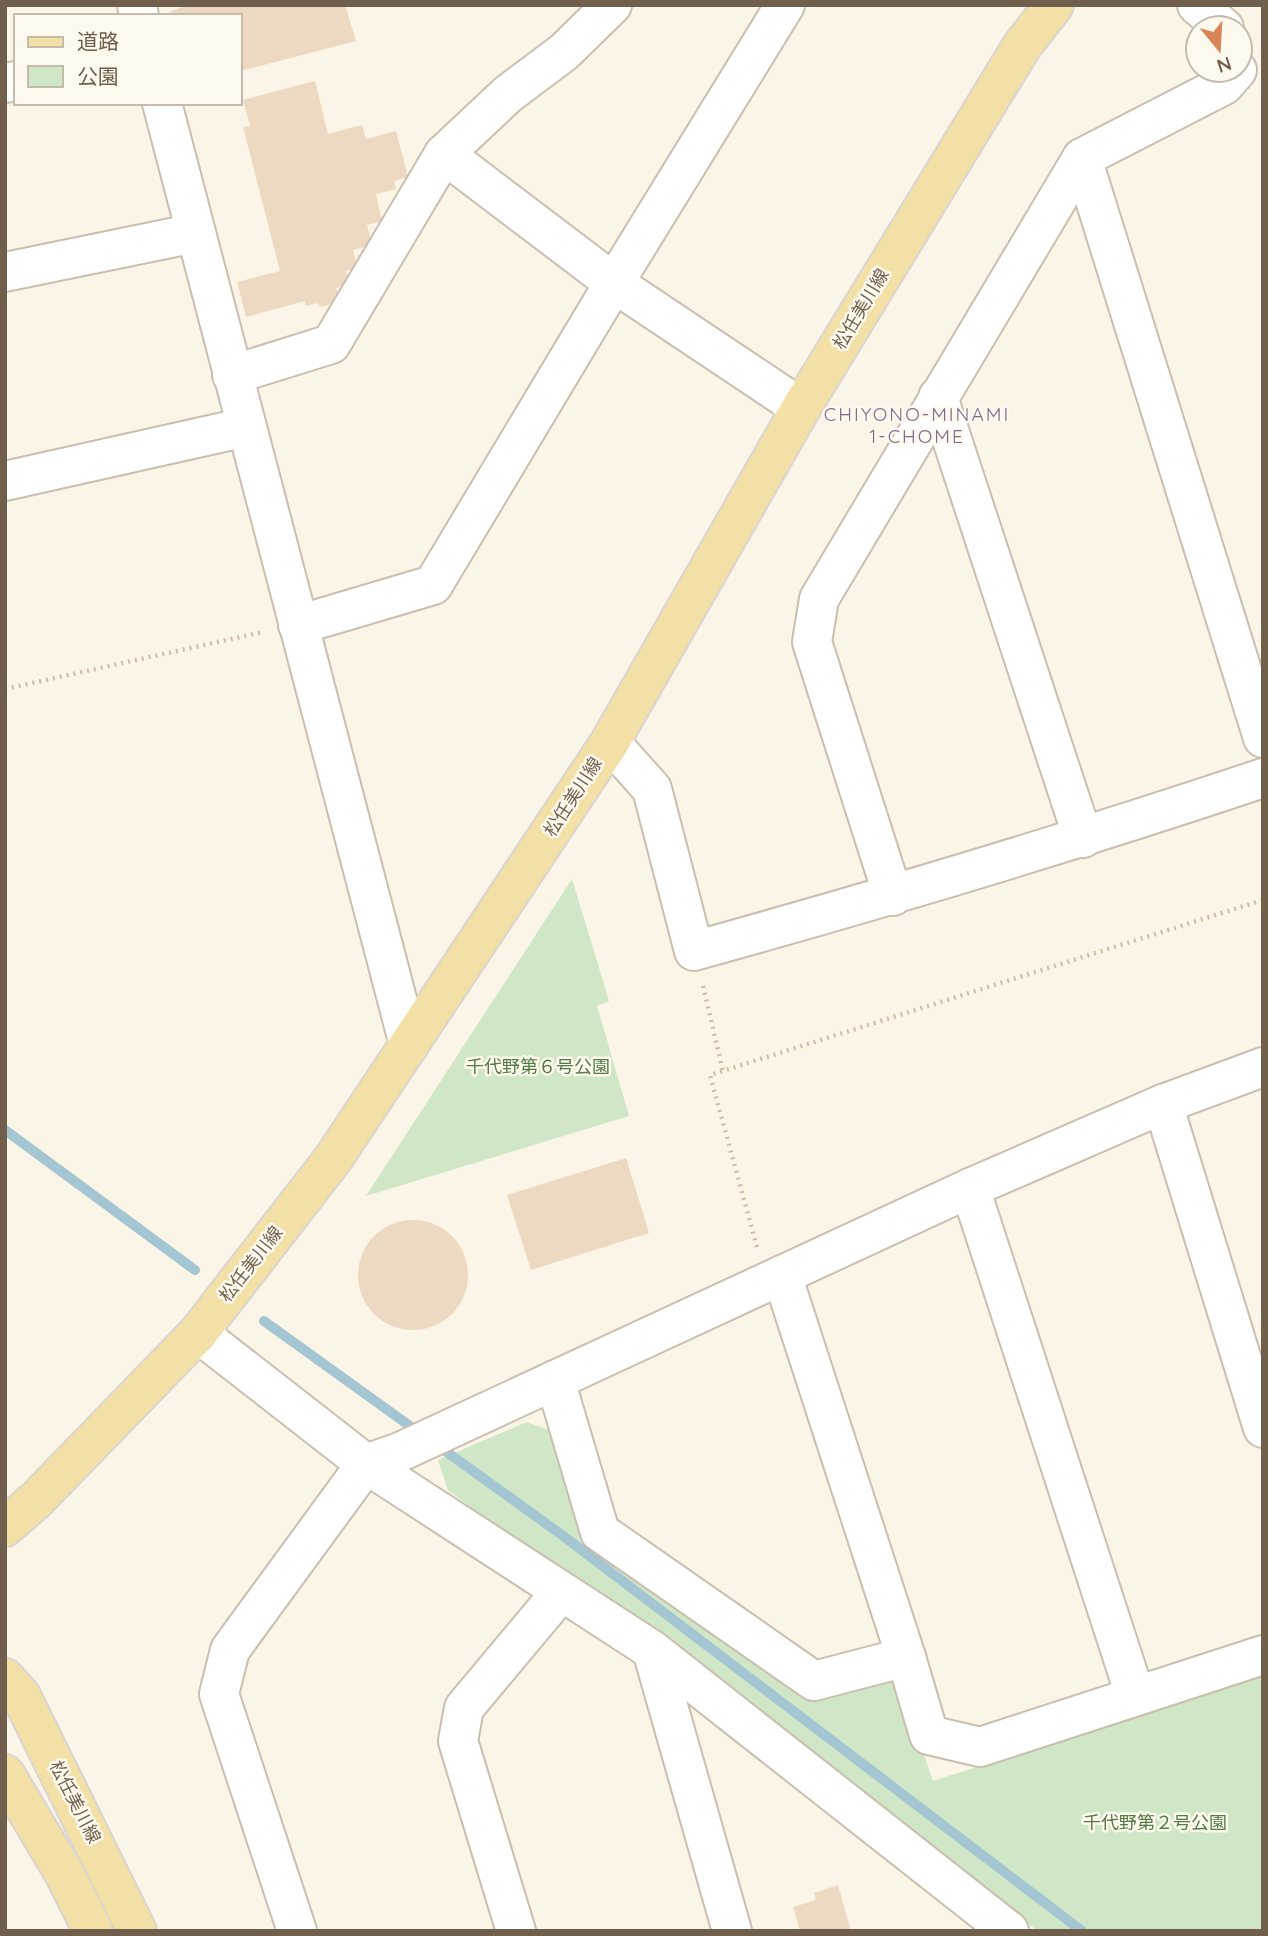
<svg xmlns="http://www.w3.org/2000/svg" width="1268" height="1936" viewBox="0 0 1268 1936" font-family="Quicksand,'Noto Sans JP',sans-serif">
	<rect width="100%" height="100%" fill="#faf5e7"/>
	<g fill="#cfe6c7">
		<path d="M 572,879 L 609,1001 L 597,1006 L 629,1116 L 366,1196 Z"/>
		<path d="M 527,1422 L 557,1433 L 599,1546 L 815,1695 L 896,1673 L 933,1781 L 1263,1675 L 1263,1931 L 1038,1931 L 448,1490 L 438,1460 Z"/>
	</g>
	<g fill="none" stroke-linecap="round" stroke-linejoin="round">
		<g stroke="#a4c5d2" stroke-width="10">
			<path d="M 5,1130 L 195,1270"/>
			<path d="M 264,1321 L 421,1434"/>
			<path d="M 437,1445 L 562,1535 L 1082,1931"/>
		</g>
	</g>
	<g fill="#edd8c1">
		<path d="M 187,5 L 345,5 L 356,41 L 240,71 L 240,16 L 171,16 L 170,12 Z"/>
		<path d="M 315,81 L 328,134 L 362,125 L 366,139 L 396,131 L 408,177 L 394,181 L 396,189 L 376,194 L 382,221 L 367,225 L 372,245 L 353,250 L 357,267 L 346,271 L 349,285 L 336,288 L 341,302 L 320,307 L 318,303 L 306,306 L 305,301 L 246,317 L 237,282 L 280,271 L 243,127 L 250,126 L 243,100 Z"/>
		<path d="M 626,1158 L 649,1233 L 531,1270 L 507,1195 Z"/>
		<circle cx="413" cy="1275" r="55"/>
		<path d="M 838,1885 L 851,1931 L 800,1931 L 793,1907 L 816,1900 L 814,1893 Z"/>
	</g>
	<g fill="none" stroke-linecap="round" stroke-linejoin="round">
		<g stroke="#cbbeae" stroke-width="42">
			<g id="minor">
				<path d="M 137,5 L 139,16"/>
				<path d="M 1197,5 L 1224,28"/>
				<path d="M 5,83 L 16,81"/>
				<path d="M 162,103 L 409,1045"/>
				<path d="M 444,154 L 614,283 L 801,408"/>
				<path d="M 1082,158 L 1263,738"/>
				<path d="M 5,272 L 195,233"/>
				<path d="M 232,375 L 331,344 L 444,154 L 508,94 L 564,52 L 612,5"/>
				<path d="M 938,397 L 1083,838"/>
				<path d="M 5,481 L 246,427"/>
				<path d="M 298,625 L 433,585 L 614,283 L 785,5"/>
				<path d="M 610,742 L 652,789 L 694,951 C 885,898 1075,841 1263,778"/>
				<path d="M 893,896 L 812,642 L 819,599 L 1082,158 L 1224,85 L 1237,70"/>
				<path d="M 1163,1104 L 1263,1428"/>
				<path d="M 970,1188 L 1135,1695"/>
				<path d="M 782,1275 L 906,1657 L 929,1735 L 980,1747 L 1263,1655"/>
				<path d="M 198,1333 L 366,1464 L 652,1650 L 1009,1931"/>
				<path d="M 555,1380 L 600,1532 L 814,1681 L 906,1657"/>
				<path d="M 652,1650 L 732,1931"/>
				<path d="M 297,1931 L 219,1694 L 230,1650 L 366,1464 L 400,1452 L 970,1188 L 1163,1104 L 1263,1067"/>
				<path d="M 516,1931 L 458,1741 L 464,1708 L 561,1592"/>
			</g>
		</g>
		<g stroke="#dad5d1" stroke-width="42">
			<g id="major">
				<path d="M 5,1527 L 37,1499 L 198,1333 L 333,1159 L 610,742 L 801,408 L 1022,46 L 1054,5"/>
				<path d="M 5,1678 L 21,1696 L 137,1931"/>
				<path d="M 5,1774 L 64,1873 L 93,1931"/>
			</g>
		</g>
		<g stroke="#d1bca4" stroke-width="4.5" stroke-dasharray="2 5" stroke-linecap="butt">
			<path d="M 5,689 L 263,632"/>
			<path d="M 703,986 L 723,1071"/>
			<path d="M 757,1247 L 710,1075 L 1263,900"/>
		</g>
		<use href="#minor" stroke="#fff" stroke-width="38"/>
		<use href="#major" stroke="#f2e0a6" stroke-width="38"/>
	</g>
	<g text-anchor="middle" stroke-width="5" stroke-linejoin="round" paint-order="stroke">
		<g font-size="18" fill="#715f4e" stroke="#fdf9ed">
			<text transform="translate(861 309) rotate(-59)" y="6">松任美川線</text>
			<text transform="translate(573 797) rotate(-57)" y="6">松任美川線</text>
			<text transform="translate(251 1264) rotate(-52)" y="6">松任美川線</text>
			<text transform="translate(75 1802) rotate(63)" y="6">松任美川線</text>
		</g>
		<g font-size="18" fill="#527b4a" stroke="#fdf9ed">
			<text x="538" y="1073">千代野第６号公園</text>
			<text x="1155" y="1829">千代野第２号公園</text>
		</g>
		<g font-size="19" letter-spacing="2" fill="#85668d" stroke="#fdf9ed">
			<text x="917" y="421">CHIYONO-MINAMI<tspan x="917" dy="22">1-CHOME</tspan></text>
		</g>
	</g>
	<rect width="1268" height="1936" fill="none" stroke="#715f4e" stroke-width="14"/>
	<rect x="14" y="14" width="228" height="91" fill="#fdf9ed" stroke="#c5bbad" stroke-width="2"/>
	<rect x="28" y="37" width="35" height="10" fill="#f2e0a6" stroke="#c5bbad" stroke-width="2"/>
	<text x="77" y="49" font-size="21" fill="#715f4e">道路</text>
	<rect x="28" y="66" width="35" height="21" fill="#cfe6c7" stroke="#c5bbad" stroke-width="2"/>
	<text x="77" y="84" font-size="21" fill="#715f4e">公園</text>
	<g transform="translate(1219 49) rotate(162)"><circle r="33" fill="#fdf9ed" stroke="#c5bbad" stroke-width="2"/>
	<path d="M0-5L12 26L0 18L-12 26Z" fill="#d88658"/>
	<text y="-10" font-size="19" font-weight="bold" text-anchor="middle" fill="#715f4e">N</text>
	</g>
</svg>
